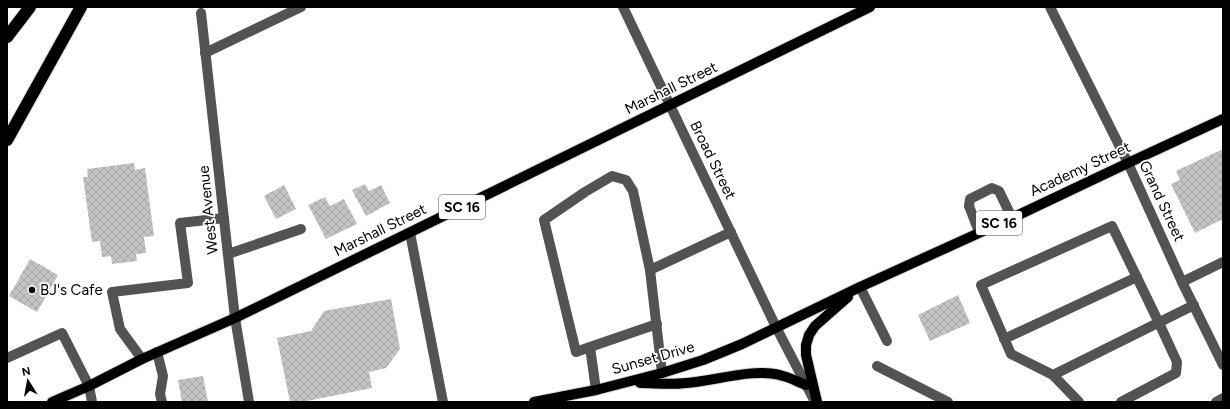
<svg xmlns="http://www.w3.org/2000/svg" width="1230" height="409" viewBox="0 0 1230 409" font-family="Figtree,sans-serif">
	<defs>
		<pattern id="building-cross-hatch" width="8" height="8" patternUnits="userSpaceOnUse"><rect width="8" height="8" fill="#c3c3c3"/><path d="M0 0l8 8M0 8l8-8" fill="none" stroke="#a6a6a6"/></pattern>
	</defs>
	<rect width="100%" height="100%" fill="#fff"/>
	<g fill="url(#building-cross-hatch)">
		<path d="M 1223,149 L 1223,219 L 1195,233 L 1171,184 L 1180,180 L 1176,171 Z"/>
		<path d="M 134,163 L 135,170 L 145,168 L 154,236 L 144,237 L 146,253 L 136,254 L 137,261 L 112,264 L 111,256 L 102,257 L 100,241 L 92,242 L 83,177 L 88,177 L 87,169 Z"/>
		<path d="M 365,184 L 369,191 L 381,185 L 390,203 L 366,216 L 352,190 Z"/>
		<path d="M 284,185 L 296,209 L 276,219 L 264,196 Z"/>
		<path d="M 325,197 L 330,206 L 344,199 L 357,224 L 326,239 L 308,205 Z"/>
		<path d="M 30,259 L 58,275 L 37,312 L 9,296 Z"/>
		<path d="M 958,295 L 970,323 L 930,341 L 918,315 Z"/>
		<path d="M 391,299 L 400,349 L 386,368 L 369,372 L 372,388 L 302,402 L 290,402 L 277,338 L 311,331 L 324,311 Z"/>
		<path d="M 203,376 L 208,402 L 182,402 L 178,380 Z"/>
	</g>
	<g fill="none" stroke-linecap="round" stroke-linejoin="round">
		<g stroke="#dbdbdb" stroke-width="12">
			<g id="major">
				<path d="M 640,383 C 655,383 671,385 686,383 C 716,381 754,367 783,376 C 791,378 798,382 806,385"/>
				<path d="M 52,402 L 89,386 L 142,359 L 235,318 L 870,7"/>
				<path d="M 534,402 L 596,390 L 662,373 L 703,360 L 742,344 L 860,287 L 1012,218 L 1128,163 L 1223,119"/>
				<path d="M 817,402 L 806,355 L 806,345 L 809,335 L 815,326 L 848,297"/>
			</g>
		</g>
		<g stroke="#dbdbdb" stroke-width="14">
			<g id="highway">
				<path d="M 7,37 L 30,7"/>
				<path d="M 7,140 L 81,7"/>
			</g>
		</g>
		<g stroke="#535353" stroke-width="10">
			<path d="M 623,7 L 776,327 L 815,402"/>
			<path d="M 1050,7 L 1128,163 L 1182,282 L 1223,365"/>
			<path d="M 201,13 L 235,318 L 249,402"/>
			<path d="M 205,53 L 301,7"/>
			<path d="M 979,232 L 969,206 L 970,199 L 992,188 L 999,191 L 1012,218"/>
			<path d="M 410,233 L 443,402"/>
			<path d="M 228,254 L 301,229"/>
			<path d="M 650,270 L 662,373"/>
			<path d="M 1182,282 L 1223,262"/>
			<path d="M 860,287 L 887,341"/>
			<path d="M 1004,339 L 1137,277"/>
			<path d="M 590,347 L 657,324"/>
			<path d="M 157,352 L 163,376 L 160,394 L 162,402"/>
			<path d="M 7,358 L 62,333 L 89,386 L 92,402"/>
			<path d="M 142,359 L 120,329 L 112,292 L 188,283 L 180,223 L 224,218"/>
			<path d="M 877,366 L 948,402"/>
			<path d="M 1053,375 L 1194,305"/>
			<path d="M 596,390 L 590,347 L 576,352 L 544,220 L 585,192 L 612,176 L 626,180 L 633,191 L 650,270 L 731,232"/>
			<path d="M 1079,402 L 1053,375 L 1011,354 L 981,285 L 1112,226 L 1159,323 L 1177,362 L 1176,373 L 1121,402"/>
			<path d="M 1216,402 L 1223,398"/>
		</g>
		<use href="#major" stroke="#000" stroke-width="10"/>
		<use href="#highway" stroke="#000" stroke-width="12"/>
	</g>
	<circle fill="#000" stroke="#fff" stroke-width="1.5" cx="32" cy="290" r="4"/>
	<g text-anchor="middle" stroke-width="3.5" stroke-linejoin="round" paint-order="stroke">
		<g fill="#fff" stroke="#4c4c4c" stroke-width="1">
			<rect x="439" y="195" width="46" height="24" rx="3"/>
			<rect x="976" y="211" width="46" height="24" rx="3"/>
		</g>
		<g font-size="14" font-weight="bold" fill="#000">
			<text x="462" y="212">SC 16</text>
			<text x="999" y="228">SC 16</text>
		</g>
		<g font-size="15" fill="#000" stroke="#fff">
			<text transform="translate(671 88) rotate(-26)" y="5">Marshall Street</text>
			<text transform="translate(713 160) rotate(64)" y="5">Broad Street</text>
			<text transform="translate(1080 169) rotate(-25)" y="5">Academy Street</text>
			<text transform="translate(1162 201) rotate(65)" y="5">Grand Street</text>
			<text transform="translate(208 210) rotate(-96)" y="5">West Avenue</text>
			<text transform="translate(380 230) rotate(-26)" y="5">Marshall Street</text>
			<text transform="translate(653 358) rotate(-16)" y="5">Sunset Drive</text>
		</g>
		<g font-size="15" fill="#000" stroke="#fff" text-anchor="start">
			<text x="40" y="295">BJ's Cafe</text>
		</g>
	</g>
	<rect width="1230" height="409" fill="none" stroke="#000000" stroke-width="16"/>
	<g transform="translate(28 381) rotate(349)" stroke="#ffffff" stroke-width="3" paint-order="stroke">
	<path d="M0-3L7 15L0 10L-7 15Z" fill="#000000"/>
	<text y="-6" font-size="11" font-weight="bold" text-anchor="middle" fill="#000000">N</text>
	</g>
</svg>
